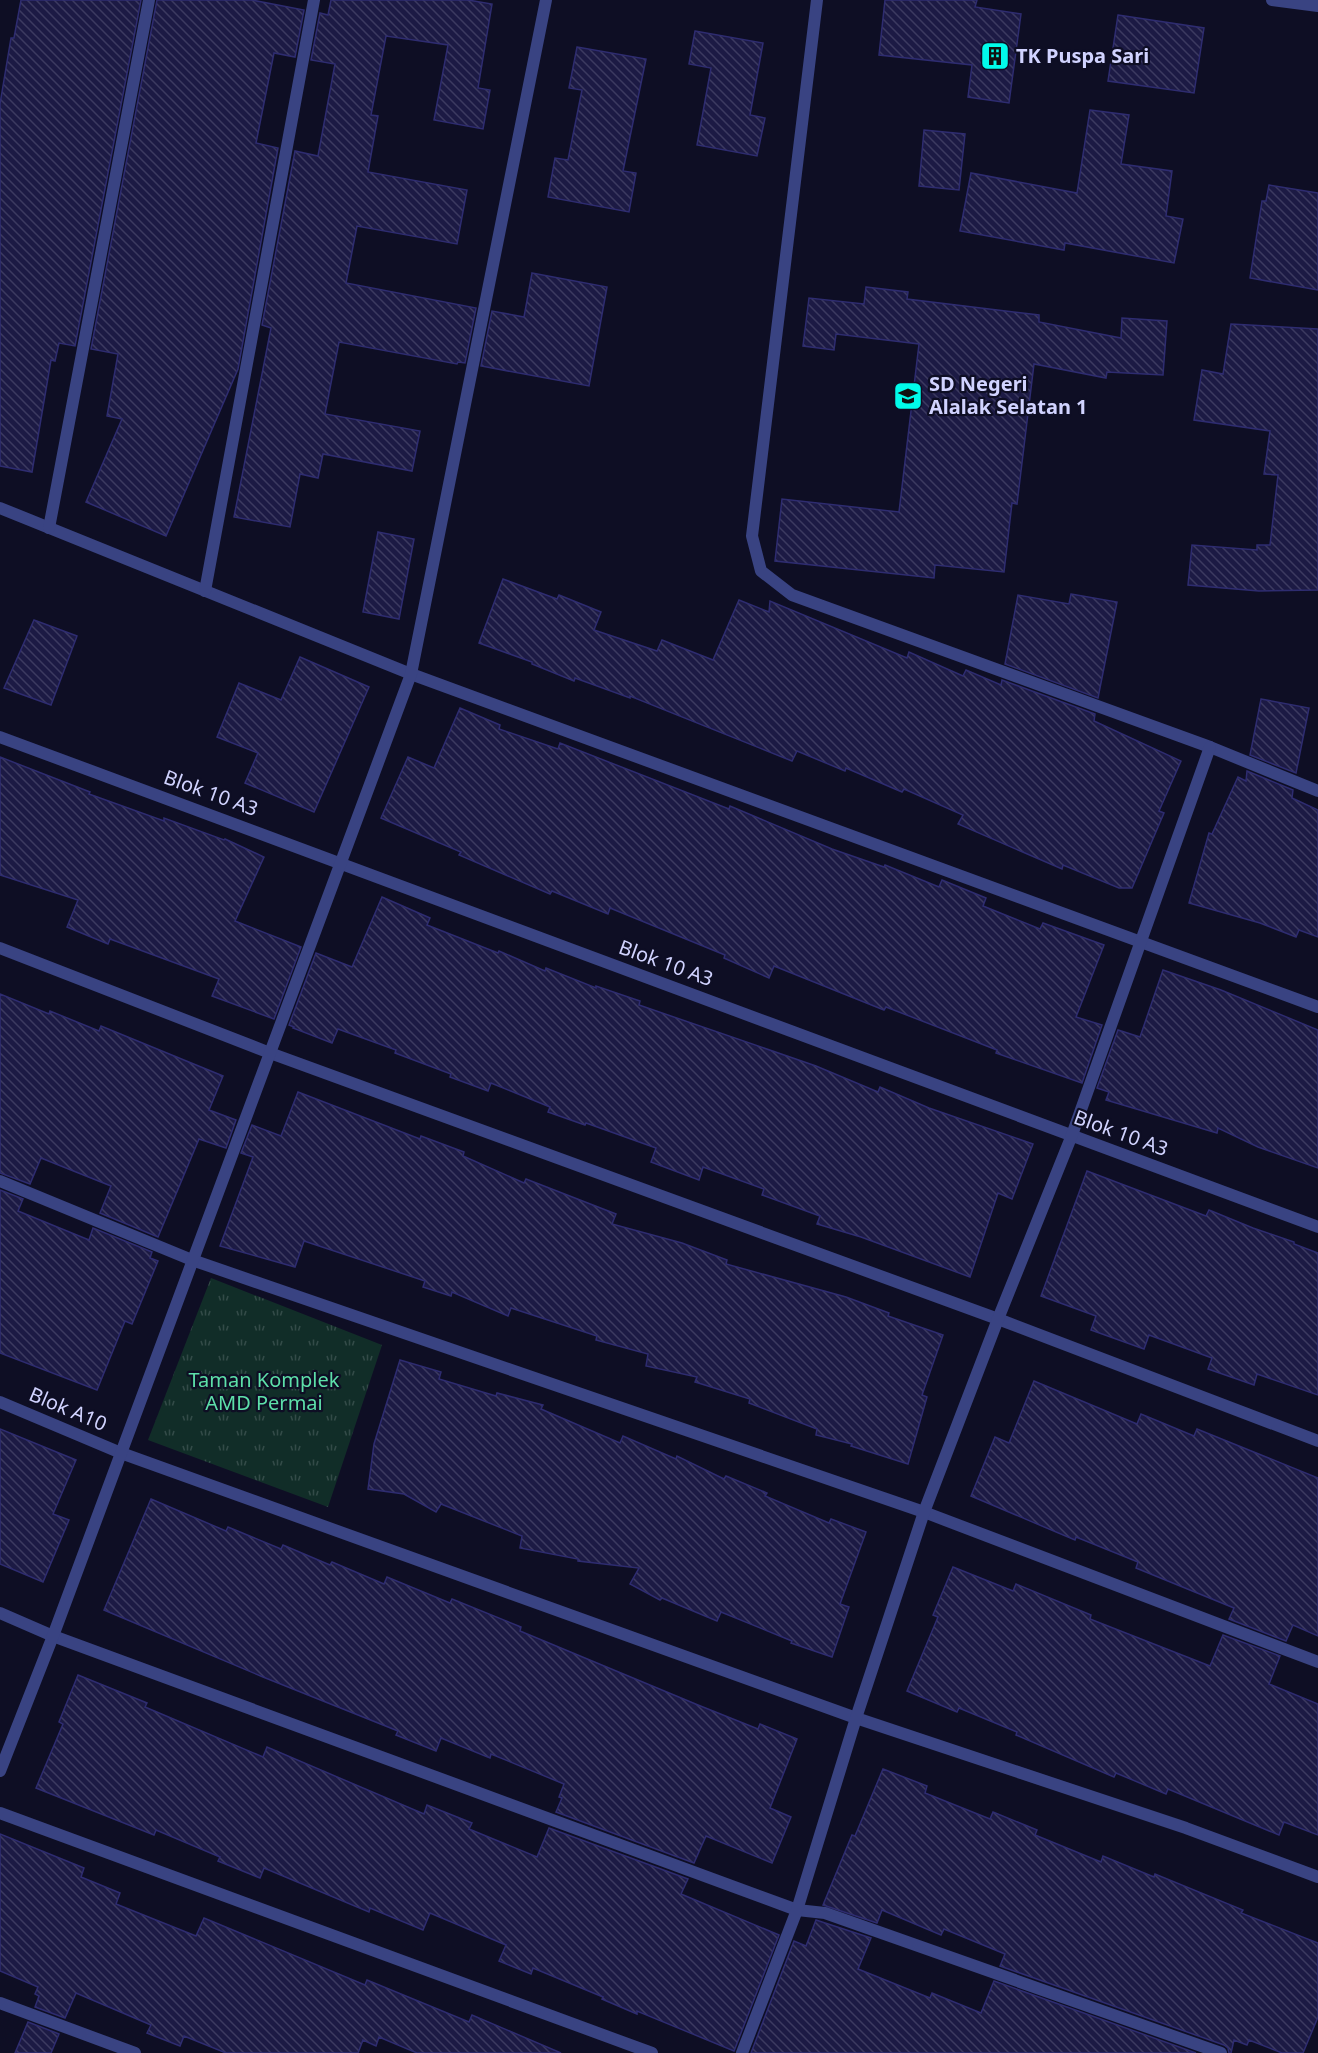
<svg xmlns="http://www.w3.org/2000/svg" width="1318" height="2053" viewBox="0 0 1318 2053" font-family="'Noto Sans',sans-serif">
	<defs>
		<pattern id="grass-tufts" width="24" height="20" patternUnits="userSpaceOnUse" patternTransform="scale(1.5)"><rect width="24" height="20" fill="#112d28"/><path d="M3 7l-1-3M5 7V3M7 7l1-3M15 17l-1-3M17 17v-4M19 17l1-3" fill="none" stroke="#334b48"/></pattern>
		<pattern id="building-back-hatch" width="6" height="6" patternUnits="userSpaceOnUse" patternTransform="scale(1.5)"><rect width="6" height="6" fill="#1c1a44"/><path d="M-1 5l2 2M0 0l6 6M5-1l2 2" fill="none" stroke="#3c3a60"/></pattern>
	</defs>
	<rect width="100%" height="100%" fill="#0e0e24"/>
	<path fill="url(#grass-tufts)" d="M 211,1278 L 382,1345 L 328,1507 L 148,1440 Z"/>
	<g fill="url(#building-back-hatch)" stroke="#2e2c70" stroke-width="1.5">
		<path d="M 21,0 L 141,0 L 75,346 L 59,343 L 55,361 L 51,360 L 32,472 L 0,466 L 0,104 L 11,38 L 14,38 Z"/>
		<path d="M 157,0 L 252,0 L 304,10 L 295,57 L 274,53 L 256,143 L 278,148 L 238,369 L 166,536 L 86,502 L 122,419 L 107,416 L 118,354 L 91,349 Z"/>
		<path d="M 331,0 L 468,0 L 492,4 L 478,88 L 490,90 L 483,129 L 434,120 L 448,45 L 386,36 L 371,115 L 378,116 L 368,172 L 467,190 L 457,244 L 357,226 L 346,283 L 476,308 L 465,363 L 458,362 L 457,364 L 339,342 L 325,414 L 420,431 L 412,471 L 323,454 L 318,478 L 300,474 L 290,527 L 234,517 L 271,328 L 262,325 L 295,151 L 318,156 L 335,64 L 311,60 L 320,13 L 328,15 Z"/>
		<path d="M 885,0 L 977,0 L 975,7 L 1021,14 L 1009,103 L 968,97 L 972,65 L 879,55 Z"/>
		<path d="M 1118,15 L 1204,28 L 1194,93 L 1108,81 Z"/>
		<path d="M 695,31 L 763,43 L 750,115 L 765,118 L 757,156 L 697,145 L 711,68 L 689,64 Z"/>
		<path d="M 577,47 L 646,59 L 623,171 L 636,173 L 629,212 L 548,197 L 555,158 L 568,160 L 582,90 L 569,88 Z"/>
		<path d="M 1090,110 L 1129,115 L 1121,164 L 1172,171 L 1166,216 L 1183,219 L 1174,263 L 1065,243 L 1064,250 L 960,231 L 971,173 L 1077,193 Z"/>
		<path d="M 924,130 L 965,134 L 959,190 L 919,186 Z"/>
		<path d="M 1269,185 L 1318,193 L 1318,290 L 1250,278 L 1262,201 L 1266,201 Z"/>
		<path d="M 532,273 L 607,287 L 589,386 L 481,366 L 492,311 L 524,317 Z"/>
		<path d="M 866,287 L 908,292 L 907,299 L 1039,315 L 1039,322 L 1121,338 L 1122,318 L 1167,321 L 1163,375 L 1107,372 L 1106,378 L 1034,364 L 1017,504 L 1012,503 L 1004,572 L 935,565 L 934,578 L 775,561 L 782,499 L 899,512 L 919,344 L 836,334 L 834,350 L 803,346 L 809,298 L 864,304 Z"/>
		<path d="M 1231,324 L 1318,329 L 1318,590 L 1259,591 L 1188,585 L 1192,545 L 1257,550 L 1257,545 L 1270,545 L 1278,475 L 1264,474 L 1270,431 L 1194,420 L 1202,370 L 1223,374 Z"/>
		<path d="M 378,532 L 414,539 L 399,619 L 363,612 Z"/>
		<path d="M 503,579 L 557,599 L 559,595 L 601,612 L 594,630 L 657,651 L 662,640 L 713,660 L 739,600 L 769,612 L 770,601 L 907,658 L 909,652 L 963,676 L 966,670 L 1001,685 L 1002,680 L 1095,714 L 1094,721 L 1181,761 L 1159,811 L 1164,813 L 1132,888 L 1119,888 L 1063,865 L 1062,869 L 958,824 L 963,815 L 904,789 L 902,792 L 846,768 L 845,771 L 797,751 L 792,761 L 630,696 L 630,698 L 575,678 L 574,681 L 532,664 L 532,662 L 479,643 Z"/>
		<path d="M 1071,594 L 1117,602 L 1098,698 L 1005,664 L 1018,595 L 1069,604 Z"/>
		<path d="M 34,620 L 77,636 L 51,705 L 4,688 Z"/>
		<path d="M 300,657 L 369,687 L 314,812 L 245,783 L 258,753 L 217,737 L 239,683 L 281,700 Z"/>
		<path d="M 1261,699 L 1309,708 L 1296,773 L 1250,755 Z"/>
		<path d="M 460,708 L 500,725 L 499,729 L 558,749 L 560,743 L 729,809 L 730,806 L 832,849 L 884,867 L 885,865 L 939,887 L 942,880 L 986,898 L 983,906 L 1040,929 L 1043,923 L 1104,945 L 1076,1017 L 1102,1025 L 1082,1083 L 996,1053 L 997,1050 L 886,1007 L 884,1010 L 774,966 L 769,978 L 724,958 L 725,955 L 610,908 L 608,914 L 552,891 L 550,894 L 459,855 L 461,852 L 381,818 L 408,757 L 434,768 Z"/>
		<path d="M 0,757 L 90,792 L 89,794 L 164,821 L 164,818 L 224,840 L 225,839 L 264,857 L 235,921 L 301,947 L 274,1019 L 212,996 L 219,979 L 110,939 L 108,944 L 67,927 L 78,900 L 0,875 Z"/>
		<path d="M 1247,771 L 1293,790 L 1292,798 L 1318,810 L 1318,937 L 1299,930 L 1296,937 L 1260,923 L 1189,903 L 1209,833 L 1212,834 L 1238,777 L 1246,781 Z"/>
		<path d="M 382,897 L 430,918 L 427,925 L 498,953 L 499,951 L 545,971 L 546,968 L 596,988 L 596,986 L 640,1001 L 639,1005 L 816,1066 L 878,1092 L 880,1087 L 929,1108 L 1033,1144 L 1012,1199 L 998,1193 L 970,1277 L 861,1237 L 817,1224 L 820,1216 L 762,1195 L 764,1189 L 703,1167 L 699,1180 L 651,1162 L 656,1148 L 586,1123 L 585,1125 L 548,1112 L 550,1107 L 491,1083 L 488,1091 L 450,1077 L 451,1074 L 395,1053 L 396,1050 L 338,1029 L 332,1043 L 293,1028 L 294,1027 L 289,1025 L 316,953 L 352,967 Z"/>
		<path d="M 1163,970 L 1221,990 L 1318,1030 L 1318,1168 L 1258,1147 L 1218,1128 L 1217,1133 L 1106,1100 L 1109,1092 L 1097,1088 L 1118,1030 L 1140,1037 Z"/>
		<path d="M 0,994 L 49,1014 L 50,1011 L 99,1031 L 101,1026 L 223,1076 L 209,1110 L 236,1120 L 226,1148 L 199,1139 L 158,1237 L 100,1213 L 111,1186 L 41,1158 L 30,1184 L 0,1173 Z"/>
		<path d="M 298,1092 L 420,1139 L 421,1136 L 464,1152 L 463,1156 L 524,1183 L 526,1179 L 616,1214 L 612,1224 L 682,1243 L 727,1260 L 726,1264 L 846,1297 L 889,1313 L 888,1316 L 943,1335 L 922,1395 L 927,1397 L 908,1464 L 851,1446 L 852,1444 L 816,1435 L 817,1429 L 749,1403 L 750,1399 L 695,1382 L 697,1377 L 646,1366 L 648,1354 L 596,1340 L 597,1336 L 511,1308 L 508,1316 L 452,1292 L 451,1296 L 423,1287 L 425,1281 L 304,1241 L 295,1267 L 220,1246 L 253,1157 L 241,1153 L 252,1125 L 281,1136 Z"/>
		<path d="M 1087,1171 L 1206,1216 L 1209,1210 L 1253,1228 L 1294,1242 L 1294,1244 L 1318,1253 L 1318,1395 L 1257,1374 L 1254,1385 L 1208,1369 L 1212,1358 L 1149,1335 L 1144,1349 L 1091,1330 L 1096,1316 L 1041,1296 Z"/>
		<path d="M 0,1190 L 23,1199 L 18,1211 L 89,1240 L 93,1228 L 152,1252 L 150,1258 L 158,1261 L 132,1324 L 125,1321 L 97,1390 L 0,1353 Z"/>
		<path d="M 400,1360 L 441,1372 L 439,1379 L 496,1396 L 497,1393 L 543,1405 L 541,1409 L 620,1443 L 623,1436 L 676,1459 L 677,1456 L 724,1479 L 726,1476 L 767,1493 L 765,1496 L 829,1523 L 831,1519 L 866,1532 L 840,1604 L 849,1607 L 832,1657 L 791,1643 L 792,1641 L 721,1612 L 717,1621 L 662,1598 L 660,1600 L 630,1584 L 639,1568 L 578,1561 L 578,1559 L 520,1548 L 522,1536 L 441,1504 L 436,1512 L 404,1494 L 368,1489 L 374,1444 Z"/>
		<path d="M 1034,1381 L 1137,1424 L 1141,1414 L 1194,1436 L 1197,1429 L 1318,1478 L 1318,1636 L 1293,1625 L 1286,1641 L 1229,1619 L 1234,1608 L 1136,1568 L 1138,1562 L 1076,1537 L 1075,1540 L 971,1496 L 995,1437 L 1009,1443 Z"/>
		<path d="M 0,1429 L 76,1460 L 53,1514 L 69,1520 L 43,1582 L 0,1564 Z"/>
		<path d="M 151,1499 L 226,1531 L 228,1527 L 281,1549 L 283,1545 L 330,1565 L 332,1562 L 384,1584 L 387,1577 L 450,1603 L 452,1599 L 521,1627 L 520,1631 L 698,1705 L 758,1729 L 760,1724 L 797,1739 L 770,1808 L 791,1817 L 772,1863 L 706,1836 L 694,1863 L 556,1812 L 562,1798 L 559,1797 L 564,1784 L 491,1754 L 490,1758 L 441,1738 L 436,1751 L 396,1735 L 398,1731 L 263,1677 L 104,1610 Z"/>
		<path d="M 953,1567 L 1013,1591 L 1016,1584 L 1091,1615 L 1090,1619 L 1210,1666 L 1223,1635 L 1280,1656 L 1269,1684 L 1318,1704 L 1318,1835 L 1284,1822 L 1279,1835 L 1168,1789 L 1166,1794 L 1116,1773 L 1114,1777 L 1016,1735 L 1017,1732 L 959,1708 L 957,1712 L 907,1691 L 938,1617 L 933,1615 Z"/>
		<path d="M 78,1675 L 147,1703 L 145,1707 L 263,1757 L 267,1747 L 424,1814 L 427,1805 L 472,1823 L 469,1829 L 537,1857 L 549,1828 L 688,1879 L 681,1894 L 779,1935 L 734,2051 L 637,2011 L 637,2014 L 602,1999 L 603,1997 L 533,1968 L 531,1974 L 499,1961 L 506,1945 L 430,1913 L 423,1930 L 370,1908 L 369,1912 L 264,1868 L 260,1878 L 218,1861 L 220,1857 L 156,1830 L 154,1835 L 36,1788 L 63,1724 L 59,1722 Z"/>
		<path d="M 883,1769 L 927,1786 L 925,1793 L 990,1819 L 993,1812 L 1037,1830 L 1035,1835 L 1101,1862 L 1103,1856 L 1154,1877 L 1155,1874 L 1243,1910 L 1241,1913 L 1318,1943 L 1318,2017 L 1303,2053 L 1282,2053 L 1249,2040 L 1247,2045 L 1234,2040 L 1231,2053 L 1229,2053 L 1228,2048 L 1224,2045 L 1000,1966 L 1005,1954 L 944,1929 L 941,1935 L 882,1910 L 877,1923 L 823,1905 L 852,1835 L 855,1836 Z"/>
		<path d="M 0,1834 L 84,1868 L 81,1877 L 120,1893 L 116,1904 L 196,1936 L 204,1918 L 365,1985 L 367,1980 L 469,2022 L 472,2015 L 561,2053 L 417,2053 L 379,2037 L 376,2046 L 363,2040 L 358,2053 L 226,2053 L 184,2036 L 180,2046 L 147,2033 L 151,2025 L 76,1993 L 65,2018 L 35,2007 L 39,1996 L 35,1994 L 38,1987 L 0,1971 Z"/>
		<path d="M 816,1920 L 871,1938 L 858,1969 L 930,1998 L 932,1993 L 981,2013 L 994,1981 L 1196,2053 L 751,2053 L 794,1941 L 806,1946 Z"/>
		<path d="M 28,2022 L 59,2034 L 51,2053 L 15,2053 Z"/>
	</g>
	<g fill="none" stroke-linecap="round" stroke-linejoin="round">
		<g stroke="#394382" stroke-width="12">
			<path d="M 817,0 L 752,536 L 761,571 L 792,595 L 1210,747 L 1318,791"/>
			<path d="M 1272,0 L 1318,6"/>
			<path d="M 0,508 L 411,674 L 1318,1007"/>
			<path d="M 49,528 L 149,0"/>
			<path d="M 205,591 L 314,0"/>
			<path d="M 0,737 L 1318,1227"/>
			<path d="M 0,948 L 270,1053 L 998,1319 L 1318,1441"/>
			<path d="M 0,1181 L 192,1260 L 924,1512 L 1318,1662"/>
			<path d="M 0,1402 L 121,1453 L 856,1718 L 1186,1828 L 1318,1877"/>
			<path d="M 0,1613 L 53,1636 L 797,1910 L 825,1913 L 1221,2053"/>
			<path d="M 0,1771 L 53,1636 L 411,674 L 546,0"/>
			<path d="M 0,1813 L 652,2053"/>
			<path d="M 0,2003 L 135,2053"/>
			<path d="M 742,2053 L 797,1910 L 856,1718 L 924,1512 L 998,1319 L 1072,1135 L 1210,747"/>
		</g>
	</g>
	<defs>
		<g id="building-square" transform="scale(1.5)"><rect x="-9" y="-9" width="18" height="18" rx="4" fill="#01fbea" stroke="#0e0e24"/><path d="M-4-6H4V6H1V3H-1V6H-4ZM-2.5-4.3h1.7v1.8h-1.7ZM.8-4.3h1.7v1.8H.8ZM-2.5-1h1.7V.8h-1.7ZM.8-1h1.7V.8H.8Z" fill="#111"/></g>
		<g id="school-square" transform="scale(1.5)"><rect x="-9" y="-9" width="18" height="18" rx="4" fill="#01fbea" stroke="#0e0e24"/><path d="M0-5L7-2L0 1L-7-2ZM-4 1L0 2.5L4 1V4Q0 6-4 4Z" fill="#111"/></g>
	</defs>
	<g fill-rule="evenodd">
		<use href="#building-square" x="995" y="56"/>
		<use href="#school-square" x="908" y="396"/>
	</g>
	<g text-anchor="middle" stroke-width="4.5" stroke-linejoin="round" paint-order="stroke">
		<g font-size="20" font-weight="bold" fill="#d1d3ff" stroke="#0e0e24" text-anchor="start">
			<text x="1016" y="63">TK Puspa Sari</text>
			<text x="929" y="391">SD Negeri<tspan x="929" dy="23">Alalak Selatan 1</tspan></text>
		</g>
		<g font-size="20" fill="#d1d3ff" stroke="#0e0e24">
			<text transform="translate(211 793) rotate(20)" y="7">Blok 10 A3</text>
			<text transform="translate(666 963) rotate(20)" y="7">Blok 10 A3</text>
			<text transform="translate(1121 1133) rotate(20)" y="7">Blok 10 A3</text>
			<text transform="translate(68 1409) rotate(23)" y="7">Blok A10</text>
		</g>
		<g font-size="20" fill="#5ddfa9" stroke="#0e0e24">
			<text x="264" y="1387">Taman Komplek<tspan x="264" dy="23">AMD Permai</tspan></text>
		</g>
	</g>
</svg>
